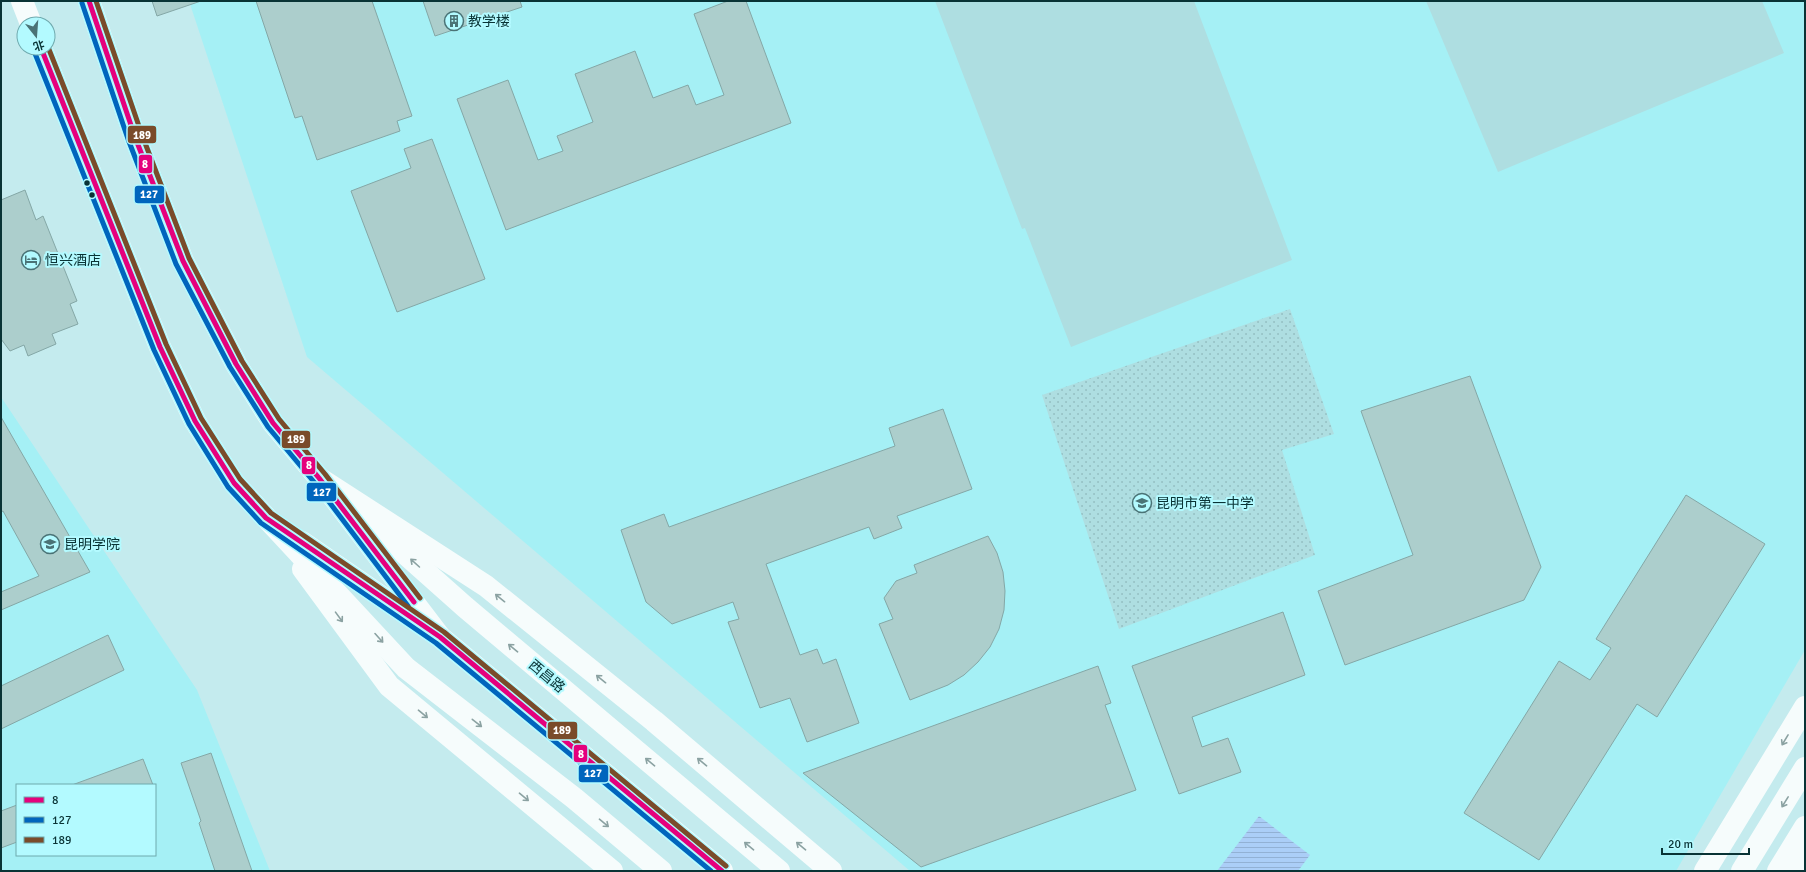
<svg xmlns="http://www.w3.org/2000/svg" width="1806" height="872" viewBox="0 0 1806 872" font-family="Signika,'Noto Sans SC',sans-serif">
	<defs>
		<pattern id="grass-dots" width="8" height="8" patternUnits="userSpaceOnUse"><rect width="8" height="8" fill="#aedee1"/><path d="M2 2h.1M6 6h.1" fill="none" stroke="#94bfc2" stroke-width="1.8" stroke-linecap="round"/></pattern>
		<pattern id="water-rules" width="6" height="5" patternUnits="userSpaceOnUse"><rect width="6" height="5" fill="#abcef7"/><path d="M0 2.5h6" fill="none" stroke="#92b1d4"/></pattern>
	</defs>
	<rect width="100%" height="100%" fill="#c4ebee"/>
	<g fill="#a5f0f5" fill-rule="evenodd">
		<path d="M 189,1 L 1805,1 L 1805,650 L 1676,871 L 910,871 L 307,357 Z"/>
		<path d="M 1,397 L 197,690 L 270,871 L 1,871 ZM 17,785 L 155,785 L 155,855 L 17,855 Z"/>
	</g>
	<path fill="url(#grass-dots)" d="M 1290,309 L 1334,434 L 1282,450 L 1315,555 L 1119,629 L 1042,395 Z"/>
	<g fill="#aedee1">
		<path d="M 935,1 L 1194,1 L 1292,260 L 1071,347 L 1025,228 L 1022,229 Z"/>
		<path d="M 1426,1 L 1762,1 L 1784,53 L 1498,172 Z"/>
	</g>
	<path fill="url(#water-rules)" d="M 1259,816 L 1310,855 L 1298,871 L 1217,871 Z"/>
	<g fill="#accecc" stroke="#84a7a6">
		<path d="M 152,1 L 201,1 L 157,16 Z"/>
		<path d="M 256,1 L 372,1 L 412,116 L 397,121 L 400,131 L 317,160 L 302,116 L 295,118 Z"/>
		<path d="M 423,1 L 520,1 L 522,7 L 435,36 Z"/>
		<path d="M 728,1 L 746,1 L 791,123 L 506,230 L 457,99 L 508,80 L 538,160 L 563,151 L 557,136 L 593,122 L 575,74 L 635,51 L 653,98 L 688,85 L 696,105 L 724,95 L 694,14 Z"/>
		<path d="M 432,139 L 485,279 L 397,312 L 351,191 L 411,168 L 404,149 Z"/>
		<path d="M 25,190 L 36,220 L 43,216 L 77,301 L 70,304 L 78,324 L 52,334 L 56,344 L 28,356 L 24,345 L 10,351 L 1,339 L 1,200 Z"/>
		<path d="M 1470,376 L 1541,567 L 1524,600 L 1345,665 L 1318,591 L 1413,555 L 1361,411 Z"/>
		<path d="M 943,409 L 972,489 L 897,516 L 902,528 L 874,539 L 869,527 L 766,564 L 800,655 L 817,649 L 823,664 L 836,659 L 859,723 L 807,742 L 790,698 L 760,708 L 728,622 L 739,619 L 733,602 L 672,624 L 646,602 L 621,530 L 664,514 L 669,527 L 895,446 L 889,428 Z"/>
		<path d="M 1,417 L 90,572 L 1,610 L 1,592 L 39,576 L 3,511 L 1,512 Z"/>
		<path d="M 1686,495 L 1765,544 L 1657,717 L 1637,704 L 1539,860 L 1464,813 L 1559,661 L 1590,680 L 1611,648 L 1596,639 Z"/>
		<path d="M 988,536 L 997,553 L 1003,572 L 1005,591 L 1004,610 L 999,629 L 990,647 L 978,662 L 964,675 L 948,685 L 910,700 L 879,624 L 893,619 L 884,598 L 896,581 L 917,573 L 914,565 Z"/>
		<path d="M 1283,612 L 1305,675 L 1192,717 L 1202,747 L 1228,738 L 1241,772 L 1179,794 L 1132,666 Z"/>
		<path d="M 108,635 L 124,670 L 1,729 L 1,686 Z"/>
		<path d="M 1098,666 L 1111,703 L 1105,705 L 1136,790 L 921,867 L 803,773 Z"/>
		<path d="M 211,753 L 252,871 L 215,871 L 199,823 L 201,821 L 181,763 Z"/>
		<path d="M 143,759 L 153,785 L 72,785 Z"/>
		<path d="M 17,805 L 17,842 L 1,848 L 1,811 Z"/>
	</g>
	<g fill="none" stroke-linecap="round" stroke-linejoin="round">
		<g stroke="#f6fcfc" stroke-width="22">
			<path d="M 322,480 L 486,586 L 654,721 L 831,871"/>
			<path d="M 303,569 L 389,686 L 612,871"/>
			<path d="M 1705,871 L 1805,707"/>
			<path d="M 1797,871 L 1805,844"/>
		</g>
		<g stroke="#f6fcfc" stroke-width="22">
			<path d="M 22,1 L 31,24"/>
			<path d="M 89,1 L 135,137 L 183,261 L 236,364 L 273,423 L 319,478 L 440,637"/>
			<path d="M 41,48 L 160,347 L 195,421 L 234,483 L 406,668 L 574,798 L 661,871"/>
			<path d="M 356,510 L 465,607 L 779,871"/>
			<path d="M 302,542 L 440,637 L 722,871"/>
			<path d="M 1742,871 L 1805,768"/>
			<path d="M 1778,871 L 1805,827"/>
		</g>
		<g stroke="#b3faff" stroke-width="8">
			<g id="bus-1">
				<path d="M 89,1 L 135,137 L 183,261 L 236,364 L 273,423 L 319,478 L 414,602"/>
				<path d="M 41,48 L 160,347 L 195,421 L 234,483 L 266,518 L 440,637 L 722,871"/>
			</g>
		</g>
		<g stroke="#b3faff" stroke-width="8">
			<g id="bus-2">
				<path d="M 82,3 L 128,139 L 176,264 L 230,367 L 268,427 L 314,482 L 408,606"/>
				<path d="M 34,51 L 154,350 L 189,424 L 228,487 L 261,523 L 436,643 L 711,871"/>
			</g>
		</g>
		<g stroke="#b3faff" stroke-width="8">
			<g id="bus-3">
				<path d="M 96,1 L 142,135 L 189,258 L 242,361 L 279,419 L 325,474 L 420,598"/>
				<path d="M 48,47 L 166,344 L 201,418 L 240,479 L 271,513 L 444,632 L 726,866"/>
			</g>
		</g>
		<use href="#bus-1" stroke="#e5007d" stroke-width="5"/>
		<use href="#bus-2" stroke="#0065bd" stroke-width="5"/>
		<use href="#bus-3" stroke="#7a4b2a" stroke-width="5"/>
	</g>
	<defs><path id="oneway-shaft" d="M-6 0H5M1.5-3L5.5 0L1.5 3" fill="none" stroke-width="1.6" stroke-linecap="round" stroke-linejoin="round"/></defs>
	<g stroke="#8ba2a2">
		<use href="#oneway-shaft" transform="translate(415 563) rotate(-138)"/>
		<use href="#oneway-shaft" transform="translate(500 598) rotate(-141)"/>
		<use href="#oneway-shaft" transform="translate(339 617) rotate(54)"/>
		<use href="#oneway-shaft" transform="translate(379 638) rotate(48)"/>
		<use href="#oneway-shaft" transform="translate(513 648) rotate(-140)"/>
		<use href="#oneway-shaft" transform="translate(601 679) rotate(-141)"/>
		<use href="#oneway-shaft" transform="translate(423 714) rotate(40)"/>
		<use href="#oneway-shaft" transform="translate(477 723) rotate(38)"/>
		<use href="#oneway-shaft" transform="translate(1785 740) rotate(121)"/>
		<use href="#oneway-shaft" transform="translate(650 762) rotate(-140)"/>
		<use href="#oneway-shaft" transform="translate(702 762) rotate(-140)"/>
		<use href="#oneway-shaft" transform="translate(524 797) rotate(40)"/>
		<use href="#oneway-shaft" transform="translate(1785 802) rotate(122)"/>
		<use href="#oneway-shaft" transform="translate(604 823) rotate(40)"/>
		<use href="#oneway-shaft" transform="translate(749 846) rotate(-140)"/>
		<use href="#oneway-shaft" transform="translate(801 846) rotate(-140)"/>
	</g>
	<defs>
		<g id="building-ring" transform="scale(1)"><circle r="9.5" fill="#b3faff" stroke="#4a7376" stroke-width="1.5"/><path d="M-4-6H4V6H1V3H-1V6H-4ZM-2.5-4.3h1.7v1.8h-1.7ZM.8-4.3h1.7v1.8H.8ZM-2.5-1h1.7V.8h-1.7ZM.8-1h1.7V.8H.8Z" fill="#4a7376"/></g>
		<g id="hotel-ring" transform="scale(1)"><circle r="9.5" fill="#b3faff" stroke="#4a7376" stroke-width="1.5"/><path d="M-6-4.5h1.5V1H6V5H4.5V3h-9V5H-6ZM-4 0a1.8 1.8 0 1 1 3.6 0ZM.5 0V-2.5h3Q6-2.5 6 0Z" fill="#4a7376"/></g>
		<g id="school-ring" transform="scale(1)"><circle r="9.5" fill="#b3faff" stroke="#4a7376" stroke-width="1.5"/><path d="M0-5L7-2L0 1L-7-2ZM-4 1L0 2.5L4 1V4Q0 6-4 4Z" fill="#4a7376"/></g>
		<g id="university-ring" transform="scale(1)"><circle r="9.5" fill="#b3faff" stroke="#4a7376" stroke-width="1.5"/><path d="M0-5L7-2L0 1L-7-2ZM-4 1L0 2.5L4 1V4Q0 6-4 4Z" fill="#4a7376"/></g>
	</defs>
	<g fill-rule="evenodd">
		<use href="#building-ring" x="454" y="21"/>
		<use href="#hotel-ring" x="31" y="260"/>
		<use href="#school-ring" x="1142" y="503"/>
		<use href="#university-ring" x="50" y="544"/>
	</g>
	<g fill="#093335" stroke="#b3faff" stroke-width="1.5">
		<circle cx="87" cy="183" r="3.5"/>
		<circle cx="92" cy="195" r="3.5"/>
	</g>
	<g text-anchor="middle" stroke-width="4" stroke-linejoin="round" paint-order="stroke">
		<g font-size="14" fill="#093335" stroke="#b3faff" text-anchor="start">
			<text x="468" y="26">教学楼</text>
			<text x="45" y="265">恒兴酒店</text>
			<text x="1156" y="508">昆明市第一中学</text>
			<text x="64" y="549">昆明学院</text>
		</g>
		<g font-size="14" fill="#093335" stroke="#b3faff">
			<text transform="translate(547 676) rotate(40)" y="5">西昌路</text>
		</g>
	</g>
	<g stroke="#b3faff" stroke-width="1.5">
		<rect x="127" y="125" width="30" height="19" rx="4" fill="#7a4b2a"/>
		<rect x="138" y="154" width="15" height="20" rx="4" fill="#e5007d"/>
		<rect x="134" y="185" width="31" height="19" rx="4" fill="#0065bd"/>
		<rect x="281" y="430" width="30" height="19" rx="4" fill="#7a4b2a"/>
		<rect x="301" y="456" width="15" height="19" rx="4" fill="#e5007d"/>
		<rect x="306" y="482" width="31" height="20" rx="4" fill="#0065bd"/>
		<rect x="547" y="721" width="31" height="19" rx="4" fill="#7a4b2a"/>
		<rect x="573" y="744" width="15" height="19" rx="4" fill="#e5007d"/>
		<rect x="578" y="764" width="31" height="19" rx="4" fill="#0065bd"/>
	</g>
	<g font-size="11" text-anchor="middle" font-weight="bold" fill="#fff">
		<text x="142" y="139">189</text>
		<text x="145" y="168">8</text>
		<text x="149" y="198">127</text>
		<text x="296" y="443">189</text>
		<text x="309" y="469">8</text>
		<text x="322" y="496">127</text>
		<text x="562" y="734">189</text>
		<text x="581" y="758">8</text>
		<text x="593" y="777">127</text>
	</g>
	<rect width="1806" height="872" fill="none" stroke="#093335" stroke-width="4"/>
	<rect x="16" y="784" width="140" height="72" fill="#b3faff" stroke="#6faaae"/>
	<rect x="24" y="797" width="20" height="6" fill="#e5007d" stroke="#6faaae"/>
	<text x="52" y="804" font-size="12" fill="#093335">8</text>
	<rect x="24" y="817" width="20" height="6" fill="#0065bd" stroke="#6faaae"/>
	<text x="52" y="824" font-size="12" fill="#093335">127</text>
	<rect x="24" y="837" width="20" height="6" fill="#7a4b2a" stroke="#6faaae"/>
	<text x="52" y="844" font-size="12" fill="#093335">189</text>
	<g transform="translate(36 36) rotate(163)"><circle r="19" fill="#b3faff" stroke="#6faaae"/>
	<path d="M0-3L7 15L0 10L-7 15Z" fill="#4a7376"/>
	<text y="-6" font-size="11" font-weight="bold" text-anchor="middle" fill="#093335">北</text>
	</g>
	<path d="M1662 848v6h87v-6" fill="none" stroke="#093335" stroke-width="2"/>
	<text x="1668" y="848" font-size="12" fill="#093335" stroke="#b3faff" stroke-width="3" paint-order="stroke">20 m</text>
</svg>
